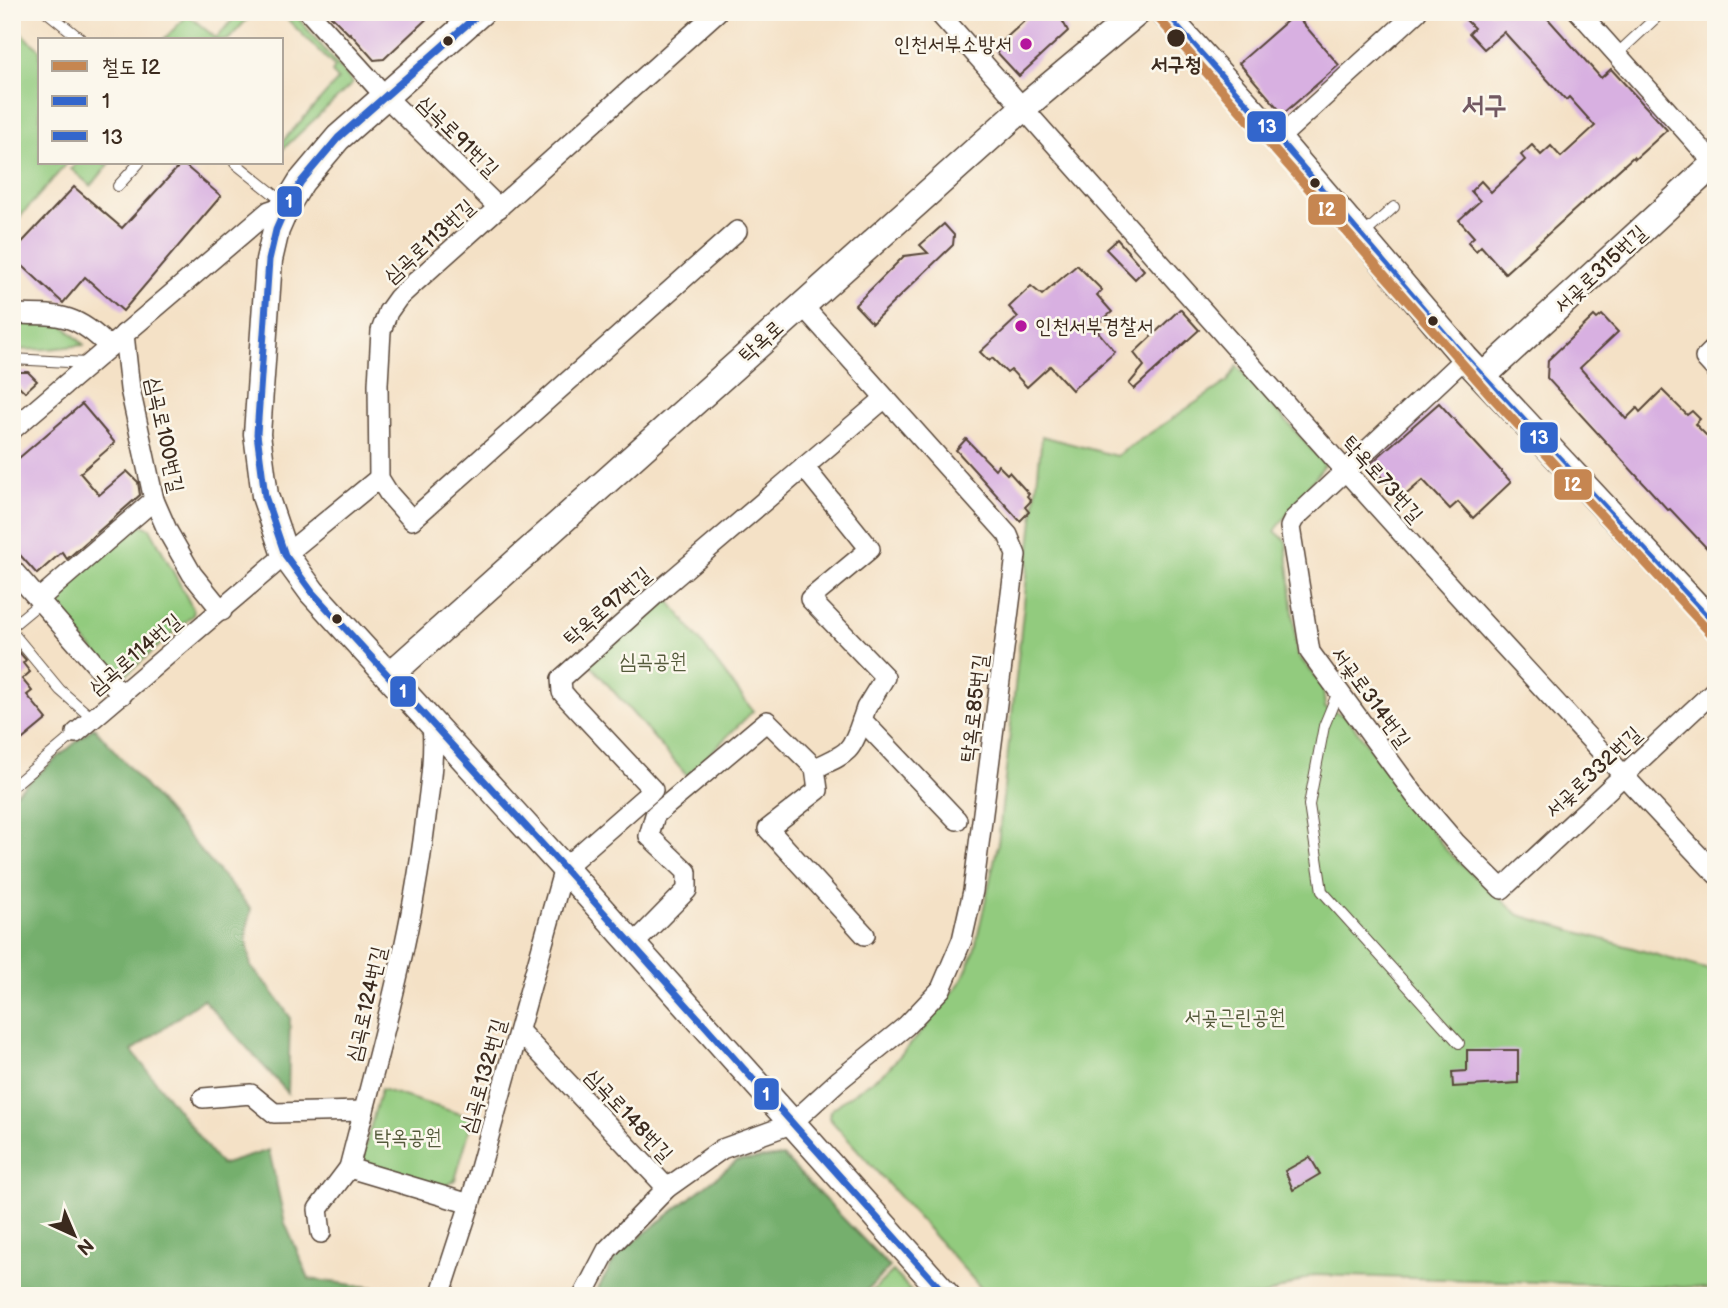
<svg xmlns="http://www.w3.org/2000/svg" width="1728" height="1308" viewBox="0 0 1728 1308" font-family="'Balsamiq Sans','Poor Story',sans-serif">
	<rect width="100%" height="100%" fill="#fbf7ec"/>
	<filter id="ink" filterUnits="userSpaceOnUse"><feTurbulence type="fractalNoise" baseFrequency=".0143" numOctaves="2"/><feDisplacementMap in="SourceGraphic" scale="14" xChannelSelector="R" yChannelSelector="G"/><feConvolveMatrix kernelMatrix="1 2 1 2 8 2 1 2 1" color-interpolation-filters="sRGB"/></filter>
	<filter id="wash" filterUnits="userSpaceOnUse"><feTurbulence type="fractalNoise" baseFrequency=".00686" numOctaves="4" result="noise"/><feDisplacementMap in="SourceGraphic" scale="28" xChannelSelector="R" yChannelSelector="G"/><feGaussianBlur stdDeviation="1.57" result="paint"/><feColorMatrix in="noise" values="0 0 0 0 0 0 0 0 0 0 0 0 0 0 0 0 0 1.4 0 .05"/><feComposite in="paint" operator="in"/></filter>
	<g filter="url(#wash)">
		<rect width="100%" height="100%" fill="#f4e1c6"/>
		<g fill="#92cb7e" stroke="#667a4e" stroke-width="2">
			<path d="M 240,12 L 254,12 L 228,40 L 163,40 L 188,15 L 216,38 Z"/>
			<path d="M 280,12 L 293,12 L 353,83 L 282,150 L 282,142 L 338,80 L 332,72 L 335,67 Z"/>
			<path d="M 12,25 L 40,50 L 40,163 L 67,163 L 12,226 Z"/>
			<path d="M 77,163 L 110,163 L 91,186 L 71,169 Z"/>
			<path d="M 12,322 L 63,325 L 84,345 L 49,349 L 12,350 Z"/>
			<path d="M 1237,366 L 1324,463 L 1323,467 L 1275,531 L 1286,541 L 1297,654 L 1323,686 L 1325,708 L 1346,716 L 1447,851 L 1519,915 L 1716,972 L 1716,1290 L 1694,1287 L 1313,1275 L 1264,1296 L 988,1296 L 829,1118 L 830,1111 L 844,1100 L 886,1071 L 918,1036 L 962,980 L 974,952 L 998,844 L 1042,436 L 1116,456 L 1228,381 Z"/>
			<path d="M 136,523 L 150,528 L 194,611 L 193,615 L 122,679 L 115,675 L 51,602 L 51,595 Z"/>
			<path d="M 659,587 L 753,711 L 687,776 L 583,656 Z"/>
			<path d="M 381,1089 L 473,1118 L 455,1180 L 444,1187 L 369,1164 L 362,1158 Z"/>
			<path d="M 893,1271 L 916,1296 L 867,1296 Z"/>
		</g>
		<g fill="#75af6d" stroke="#586c46" stroke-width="2">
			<path d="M 94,727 L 251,909 L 246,935 L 251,967 L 269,987 L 290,1017 L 288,1093 L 203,999 L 132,1051 L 221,1165 L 269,1150 L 285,1223 L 309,1279 L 384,1289 L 387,1296 L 12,1296 L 12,796 Z"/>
			<path d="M 783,1156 L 890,1267 L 861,1296 L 594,1296 L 617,1255 L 737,1161 Z"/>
		</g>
		<g id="blocks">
			<g fill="#d8b0e1">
				<path d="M 327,12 L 434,12 L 384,59 L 374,60 L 350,33 L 349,34 Z"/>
				<path d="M 1034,12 L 1071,12 L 1062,20 L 1068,31 L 1019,76 L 994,49 Z"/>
				<path d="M 1472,12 L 1542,12 L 1601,78 L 1611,69 L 1667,130 L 1635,159 L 1633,157 L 1505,273 L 1481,246 L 1476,251 L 1468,242 L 1474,237 L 1459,220 L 1480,201 L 1471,191 L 1481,181 L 1491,192 L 1525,160 L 1521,155 L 1532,145 L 1541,155 L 1551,146 L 1561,157 L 1595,126 L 1569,97 L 1566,100 L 1504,32 L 1484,49 L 1469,33 L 1474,28 L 1465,19 Z"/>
				<path d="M 1295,14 L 1339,65 L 1283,114 L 1239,63 Z"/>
				<path d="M 182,163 L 221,196 L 123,311 L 85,277 L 63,303 L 12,256 L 12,253 L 74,187 L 122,228 Z"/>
				<path d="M 944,224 L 954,235 L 953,245 L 872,323 L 855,305 L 904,256 L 928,253 L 920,245 Z"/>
				<path d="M 1117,239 L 1144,270 L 1135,279 L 1106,249 Z"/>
				<path d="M 1077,265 L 1102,290 L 1097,295 L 1112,312 L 1094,327 L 1115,352 L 1072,390 L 1050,366 L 1027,387 L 1011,370 L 1007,373 L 992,358 L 989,361 L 980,352 L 1018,317 L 1009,307 L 1031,286 L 1042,295 Z"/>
				<path d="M 1180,309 L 1199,330 L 1134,389 L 1129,384 L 1144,366 L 1134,353 Z"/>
				<path d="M 1602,315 L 1618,332 L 1580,368 L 1626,419 L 1637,408 L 1640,412 L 1662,390 L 1687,415 L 1692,411 L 1700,419 L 1695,424 L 1716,445 L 1716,558 L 1670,509 L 1668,510 L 1547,378 L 1548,360 L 1594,316 L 1597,319 Z"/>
				<path d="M 12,372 L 28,372 L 37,381 L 25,392 L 19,386 L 12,386 Z"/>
				<path d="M 1439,403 L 1511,482 L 1473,518 L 1458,502 L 1450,509 L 1423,480 L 1401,499 L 1370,464 Z"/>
				<path d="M 82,404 L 115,443 L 80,473 L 99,495 L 127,471 L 138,482 L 140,495 L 67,559 L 62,552 L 37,574 L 12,546 L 12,464 Z"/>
				<path d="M 966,439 L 995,469 L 998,465 L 1007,474 L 1009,472 L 1029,494 L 1027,496 L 1031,501 L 1025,507 L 1029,512 L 1020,521 L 956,450 Z"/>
				<path d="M 12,644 L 26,660 L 23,663 L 30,672 L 22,679 L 32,691 L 27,695 L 47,719 L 12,748 Z"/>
				<path d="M 1467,1050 L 1518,1050 L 1518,1083 L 1453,1087 L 1452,1072 L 1467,1071 Z"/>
				<path d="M 1310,1157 L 1320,1174 L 1293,1190 L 1285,1171 Z"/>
			</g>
		</g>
	</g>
	<g filter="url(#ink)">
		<use href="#blocks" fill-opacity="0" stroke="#574537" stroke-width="2"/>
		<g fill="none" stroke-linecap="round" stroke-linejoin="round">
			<g stroke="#574537" stroke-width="12">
				<g id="lane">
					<path d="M 47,12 L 82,40"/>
					<path d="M 1617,54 L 1662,12"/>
					<path d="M 235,163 L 286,204"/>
					<path d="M 118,186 L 139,163"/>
					<path d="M 1363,235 L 1394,207"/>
					<path d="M 12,359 L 87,363"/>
					<path d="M 12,626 L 41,602"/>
					<path d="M 12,632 L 60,690 L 93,719"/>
					<path d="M 1338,692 L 1324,726 L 1309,805 L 1322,891 L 1459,1043"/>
					<path d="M 12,787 L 76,733"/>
				</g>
			</g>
			<g stroke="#574537" stroke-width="22">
				<g id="street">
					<path d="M 309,12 L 385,96 L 499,208"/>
					<path d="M 717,12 L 412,285 L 398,298 L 388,312 L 381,331 L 378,384 L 379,478 L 389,494 L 412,520 L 737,231"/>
					<path d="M 938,12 C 1195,302 1450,593 1716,874"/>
					<path d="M 1579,12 L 1716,165"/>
					<path d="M 1278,139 L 1417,12"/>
					<path d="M 12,314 C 58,315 75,312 109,347"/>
					<path d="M 124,334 L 130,389 L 154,500 L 168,532 L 192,574 L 222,611"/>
					<path d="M 1716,347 L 1705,358 L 1716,370"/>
					<path d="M 1465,358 L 1294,519 L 1290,527 L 1310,652 L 1414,794 L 1455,842 L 1502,889 L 1716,689"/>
					<path d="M 12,430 L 269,211 L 287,205"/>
					<path d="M 804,467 L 870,549 L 810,599 L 885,677 L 866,708 L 862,720 L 957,820"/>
					<path d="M 12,569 L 122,695"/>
					<path d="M 39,599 L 154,500"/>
					<path d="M 432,724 C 435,758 429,791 425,825 C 411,941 378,1054 349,1168 L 470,1204"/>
					<path d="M 76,733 L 285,555 L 379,478"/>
					<path d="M 815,768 C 846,754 851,754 862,720"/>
					<path d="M 633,945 L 687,890 L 687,872 L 649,836 L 655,815 L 767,721 L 815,768 L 818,790 L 768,829 L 865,935"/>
					<path d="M 519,1031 L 667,1188"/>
					<path d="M 203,1098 L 251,1094 L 274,1113 L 364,1111"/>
					<path d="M 321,1233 L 318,1209 L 349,1168"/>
					<path d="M 440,1296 L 470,1204 L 564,868 L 653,790 L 568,699 L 562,692 L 561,679 L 666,585 L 885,398"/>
					<path d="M 583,1296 L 607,1250 L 667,1188 L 722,1149 L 791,1124 L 838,1081 L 906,1026 L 941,989 L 962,940 L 973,891 L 1016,555 L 1008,535 L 802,305"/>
				</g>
			</g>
			<g stroke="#574537" stroke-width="29">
				<g id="secondary">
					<path d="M 481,12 L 338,138 L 301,182 L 287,205 L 276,230 L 269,260 L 257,434 L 265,496 L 285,555 L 312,592 L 564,868 L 947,1296"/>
					<path d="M 1163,12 L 1278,139 L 1465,358 L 1716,627"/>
					<path d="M 1483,376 L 1716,162"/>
					<path d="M 389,676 L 1023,108 L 1138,12"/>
				</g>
			</g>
			<use href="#lane" stroke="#fff" stroke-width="10"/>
			<use href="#street" stroke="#fff" stroke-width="19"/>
			<use href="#secondary" stroke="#fff" stroke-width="26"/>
			<g stroke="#fbf7ec" stroke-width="12">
				<path id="bus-1" d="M 481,12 L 338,138 L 301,182 L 287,205 L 276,230 L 269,260 L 257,434 L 265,496 L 285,555 L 312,592 L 564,868 L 947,1296"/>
			</g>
			<g stroke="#fbf7ec" stroke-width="12">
				<path id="bus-2" d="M 1163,12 L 1278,139 L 1465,358 L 1716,627"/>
			</g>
			<use href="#bus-1" stroke="#36c" stroke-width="7"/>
			<use href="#bus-2" stroke="#36c" stroke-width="7"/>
			<g stroke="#fbf7ec" stroke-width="14">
				<path id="rail-1" d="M 1153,12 L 1492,397 L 1716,639"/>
			</g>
			<use href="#rail-1" stroke="#c68651" stroke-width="9"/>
		</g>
	</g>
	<g fill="#3b2a1e" stroke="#fbf7ec" stroke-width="2.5">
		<circle cx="1176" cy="38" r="10"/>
		<circle cx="448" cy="41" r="6"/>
		<circle cx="1315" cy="183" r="6"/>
		<circle cx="1433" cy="321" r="6"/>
		<circle cx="337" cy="619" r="6"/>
	</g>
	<g fill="#b5179e" stroke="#fbf7ec" stroke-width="2.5">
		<circle cx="1026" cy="44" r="7"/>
		<circle cx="1021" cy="326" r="7"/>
	</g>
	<g text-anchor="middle" stroke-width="5" stroke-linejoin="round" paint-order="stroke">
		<g font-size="21" fill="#3b2a1e" stroke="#fbf7ec" text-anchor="end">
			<text x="1012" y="51">인천서부소방서</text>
			<text x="1035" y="333" text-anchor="start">인천서부경찰서</text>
		</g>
		<g font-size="21" font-weight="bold" fill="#3b2a1e" stroke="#fbf7ec">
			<text x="1176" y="71">서구청</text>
		</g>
		<g font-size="21" fill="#3b2a1e" stroke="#fbf7ec">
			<text transform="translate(458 136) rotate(45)" y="7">심곡로91번길</text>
			<text transform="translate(429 241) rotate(-42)" y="7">심곡로113번길</text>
			<text transform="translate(1600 269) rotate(-43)" y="7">서곶로315번길</text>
			<text transform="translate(761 341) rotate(-42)" y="7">탁옥로</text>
			<text transform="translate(165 435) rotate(78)" y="7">심곡로100번길</text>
			<text transform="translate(1383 479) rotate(48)" y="7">탁옥로73번길</text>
			<text transform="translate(607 606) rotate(-41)" y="7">탁옥로97번길</text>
			<text transform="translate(135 654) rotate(-40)" y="7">심곡로114번길</text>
			<text transform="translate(1371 697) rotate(54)" y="7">서곶로314번길</text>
			<text transform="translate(974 708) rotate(-83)" y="7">탁옥로85번길</text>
			<text transform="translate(1593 772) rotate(-43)" y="7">서곶로332번길</text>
			<text transform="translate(366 1004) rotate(-77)" y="7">심곡로124번길</text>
			<text transform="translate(483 1076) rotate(-74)" y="7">심곡로132번길</text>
			<text transform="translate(629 1115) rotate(47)" y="7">심곡로148번길</text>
		</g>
		<g font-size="21" fill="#555a3b" stroke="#fbf7ec">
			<text x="653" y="668">심곡공원</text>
			<text x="1235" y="1024">서곶근린공원</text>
			<text x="408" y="1144">탁옥공원</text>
		</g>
		<g font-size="28" font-weight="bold" fill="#725962" stroke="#fbf7ec">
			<text x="1484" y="114">서구</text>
		</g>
	</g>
	<g stroke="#fbf7ec" stroke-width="2.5">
		<rect x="1246" y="110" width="41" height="33" rx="7" fill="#36c"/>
		<rect x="276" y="185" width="27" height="33" rx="7" fill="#36c"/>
		<rect x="1307" y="193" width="40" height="33" rx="7" fill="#c68651"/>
		<rect x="1519" y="421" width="40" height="33" rx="7" fill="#36c"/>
		<rect x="1553" y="468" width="40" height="33" rx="7" fill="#c68651"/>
		<rect x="389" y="675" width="28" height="33" rx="7" fill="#36c"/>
		<rect x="753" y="1077" width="27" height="34" rx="7" fill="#36c"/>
	</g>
	<g font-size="19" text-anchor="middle" font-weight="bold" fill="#fff">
		<text x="1267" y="133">13</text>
		<text x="289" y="208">1</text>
		<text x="1327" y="216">I2</text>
		<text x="1539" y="444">13</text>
		<text x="1573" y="491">I2</text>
		<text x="403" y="698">1</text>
		<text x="766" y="1101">1</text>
	</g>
	<rect width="1728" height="1308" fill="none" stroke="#fbf7ec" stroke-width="42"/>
	<rect x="38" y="38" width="245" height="126" fill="#fbf7ec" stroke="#aea59a" stroke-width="2"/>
	<rect x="52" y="61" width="35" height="10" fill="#c68651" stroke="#aea59a" stroke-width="2"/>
	<text x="102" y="74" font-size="21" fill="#3b2a1e">철도 I2</text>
	<rect x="52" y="96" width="35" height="10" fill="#3366cc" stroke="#aea59a" stroke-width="2"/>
	<text x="102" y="108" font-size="21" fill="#3b2a1e">1</text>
	<rect x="52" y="131" width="35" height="10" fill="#3366cc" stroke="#aea59a" stroke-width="2"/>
	<text x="102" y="144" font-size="21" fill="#3b2a1e">13</text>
	<g transform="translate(74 1235) rotate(136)" stroke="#fbf7ec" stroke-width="5" paint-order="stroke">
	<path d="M0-5L12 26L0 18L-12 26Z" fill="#3b2a1e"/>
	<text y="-10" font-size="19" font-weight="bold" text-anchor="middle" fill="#3b2a1e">N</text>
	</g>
</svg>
